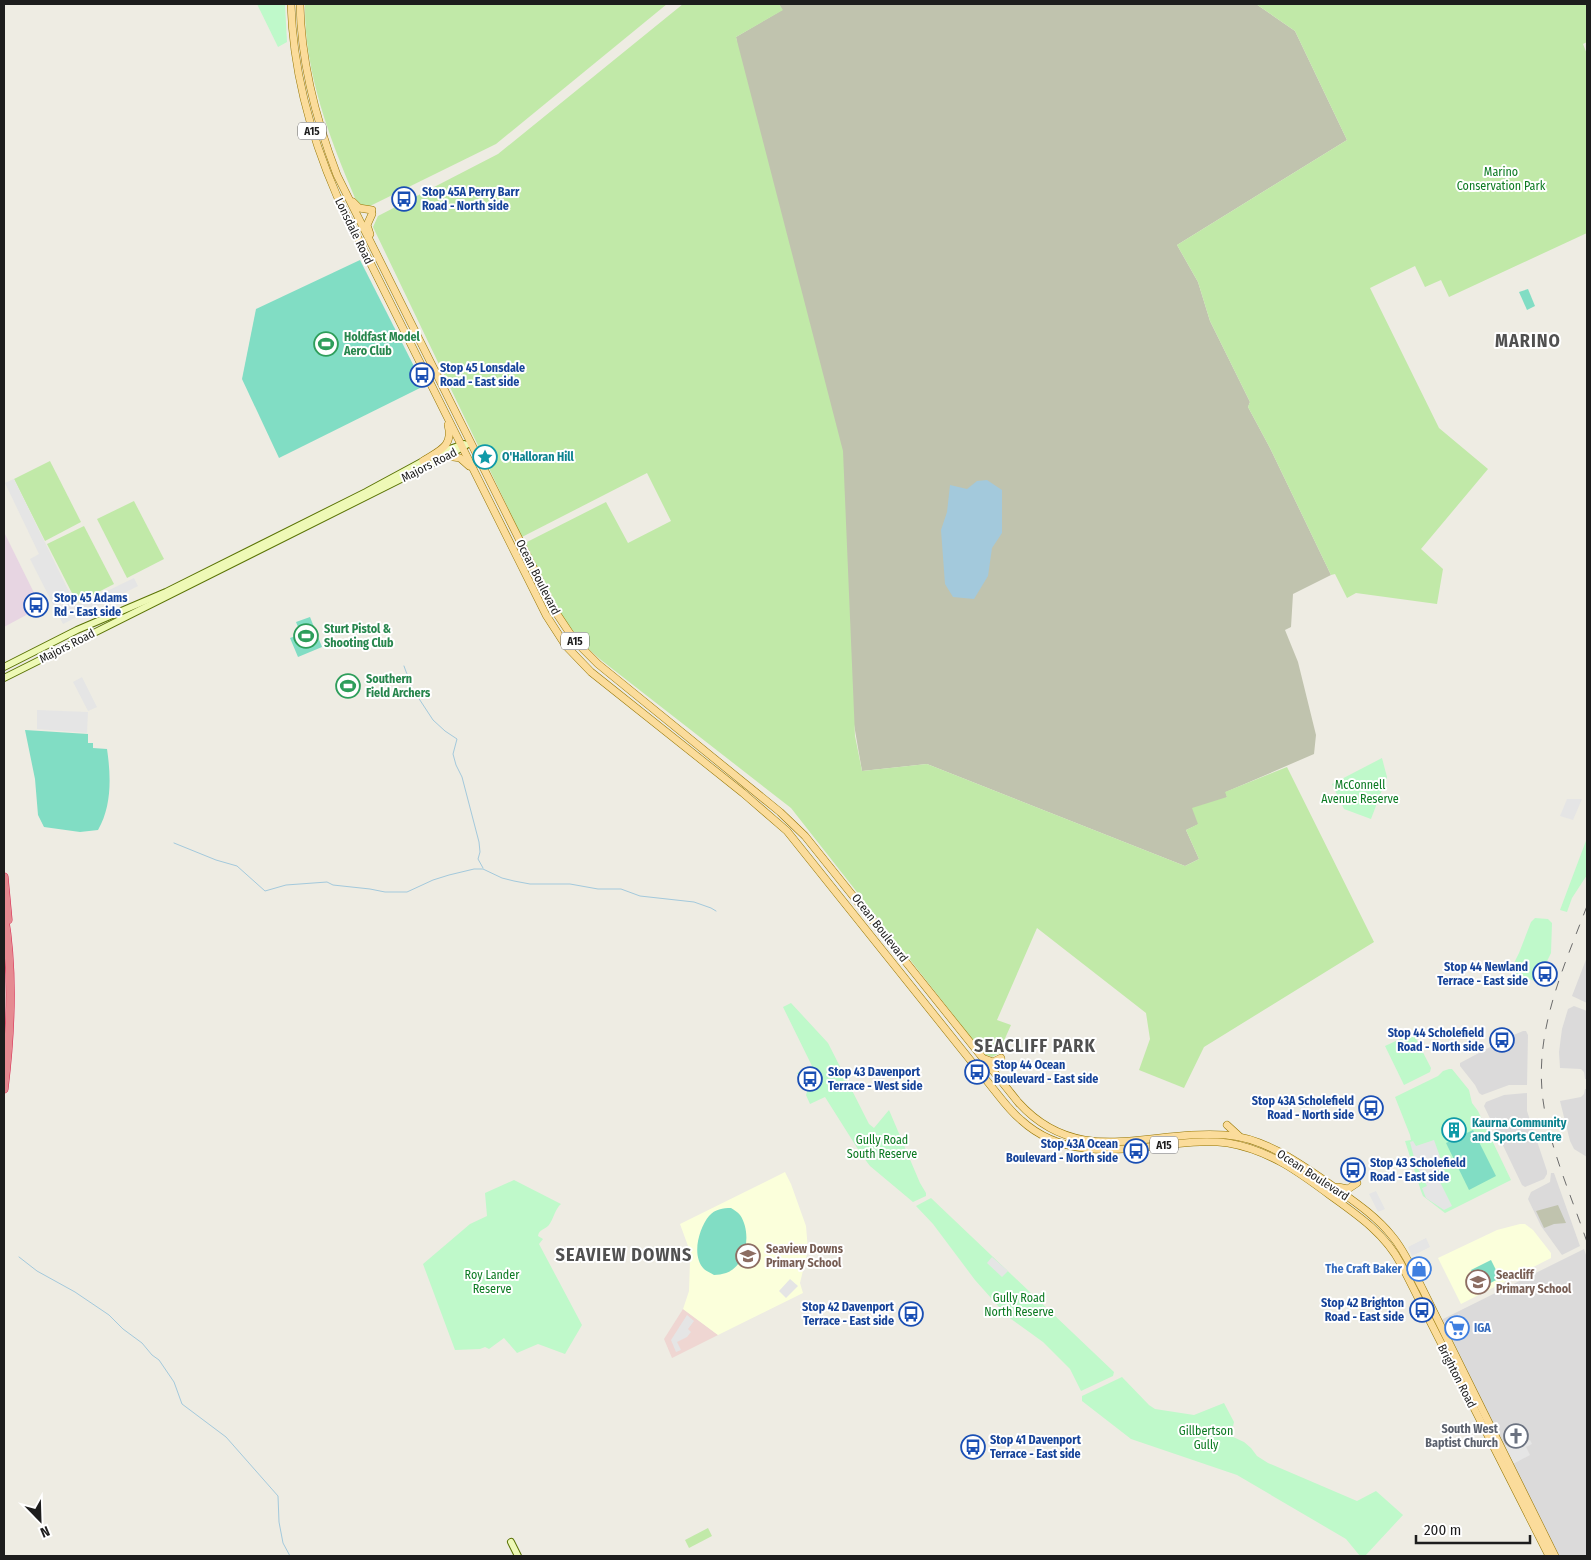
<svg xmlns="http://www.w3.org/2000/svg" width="1591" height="1560" viewBox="0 0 1591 1560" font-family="'Fira Sans Condensed',sans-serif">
	<rect width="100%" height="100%" fill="#eeece3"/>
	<g fill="#dbdada">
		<path d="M 1587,957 L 1587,1003 L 1572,996 Z"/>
		<path d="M 1574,1006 L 1587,1011 L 1587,1079 L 1585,1079 L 1584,1072 L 1581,1069 L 1560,1068 L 1559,1052 L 1562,1029 L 1568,1009 Z"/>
		<path d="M 1523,1031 L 1526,1031 L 1528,1035 L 1527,1085 L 1509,1085 L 1482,1095 L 1479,1093 L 1475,1085 L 1460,1066 L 1460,1063 L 1509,1037 Z"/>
		<path d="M 1585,1089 L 1587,1089 L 1587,1157 L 1574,1149 L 1570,1141 L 1560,1101 L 1581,1097 L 1584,1094 Z"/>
		<path d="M 1527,1093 L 1527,1111 L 1547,1171 L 1547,1174 L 1544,1179 L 1525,1187 L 1522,1185 L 1484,1106 L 1486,1102 L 1504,1095 Z"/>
		<path d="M 1551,1173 L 1554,1173 L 1580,1246 L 1562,1255 L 1541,1226 L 1528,1199 L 1531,1192 L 1550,1182 Z"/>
		<path d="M 1584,1249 L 1587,1258 L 1587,1556 L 1557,1556 L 1439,1321 Z"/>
	</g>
	<path fill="#efd6d2" d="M 683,1309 L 718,1335 L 672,1358 L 664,1339 Z"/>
	<path fill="#e7d5e2" d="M 4,532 L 41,607 L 4,627 Z"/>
	<g fill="#fbffdb">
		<path d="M 785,1172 L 791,1184 L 806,1226 L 808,1250 L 800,1283 L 803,1293 L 718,1335 L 683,1309 L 689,1291 L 690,1261 L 688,1246 L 680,1224 Z"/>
		<path d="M 1520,1224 L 1525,1224 L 1533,1230 L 1551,1253 L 1551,1258 L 1461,1304 L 1438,1258 L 1497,1230 Z"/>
	</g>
	<g fill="#c0c3ae">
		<path d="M 779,4 L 1256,4 L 1295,31 L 1347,140 L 1177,245 L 1198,282 L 1210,321 L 1250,402 L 1248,407 L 1270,448 L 1331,575 L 1293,594 L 1291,627 L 1285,630 L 1298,662 L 1316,735 L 1314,754 L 1226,792 L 1227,797 L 1199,824 L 1186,830 L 1199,859 L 1185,866 L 927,764 L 862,771 L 736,37 L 782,10 Z"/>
		<path d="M 1558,1205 L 1566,1223 L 1554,1224 L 1544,1228 L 1536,1211 Z"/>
	</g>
	<g fill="#c1e9a8">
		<path d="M 305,4 L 667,4 L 496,144 L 368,207 L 359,204 L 355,198 C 329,137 304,71 305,4 Z"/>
		<path d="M 683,4 L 779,4 L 783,10 L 736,37 L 843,451 L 855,736 L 862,771 L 927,764 L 1185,866 L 1199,859 L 1186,830 L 1198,824 L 1192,808 L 1227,797 L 1225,792 L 1287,767 L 1374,942 L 1204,1047 L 1184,1088 L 1139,1070 L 1150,1039 L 1146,1013 L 1037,928 L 997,1020 L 1011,1025 L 998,1054 L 992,1057 L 984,1054 L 791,808 L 601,660 L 582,643 L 561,614 L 525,543 L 606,502 L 628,543 L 671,521 L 647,473 L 522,537 L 373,227 L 378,216 L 498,154 Z"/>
		<path d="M 1256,4 L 1587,4 L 1587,42 L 1583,44 L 1587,54 L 1587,233 L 1449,297 L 1441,280 L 1425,287 L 1415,266 L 1370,288 L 1439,428 L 1488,469 L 1421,549 L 1443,569 L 1437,604 L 1356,593 L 1347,598 L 1335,574 L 1331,575 L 1270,448 L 1248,407 L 1250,402 L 1210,321 L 1198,282 L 1177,245 L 1347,140 L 1295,31 Z"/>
		<path d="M 50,461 L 81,522 L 45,541 L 14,479 Z"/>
		<path d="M 134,501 L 164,559 L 127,578 L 97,519 Z"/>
		<path d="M 84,526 L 114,584 L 77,603 L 47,544 Z"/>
		<path d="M 708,1528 L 712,1536 L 689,1548 L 685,1540 Z"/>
	</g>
	<g fill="#bff9ca">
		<path d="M 257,4 L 285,4 L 287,42 L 278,47 Z"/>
		<path d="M 1382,758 L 1387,777 L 1371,819 L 1344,809 L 1332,784 Z"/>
		<path d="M 1587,838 L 1587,875 L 1572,898 L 1567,912 L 1560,910 Z"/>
		<path d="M 1535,918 L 1548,919 L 1552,923 L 1551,953 L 1537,982 L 1510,971 L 1519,953 L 1531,922 Z"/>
		<path d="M 791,1003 L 828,1043 L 869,1124 L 874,1128 L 889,1110 L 920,1183 L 926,1193 L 926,1196 L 913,1202 L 870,1166 L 861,1154 L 825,1097 L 810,1104 L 806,1095 L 810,1083 L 808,1078 L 799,1076 L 797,1073 L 812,1066 L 783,1007 Z"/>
		<path d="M 1413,1033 L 1431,1068 L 1430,1072 L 1404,1085 L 1385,1046 Z"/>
		<path d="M 1449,1069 L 1452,1069 L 1469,1090 L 1472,1103 L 1478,1111 L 1511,1180 L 1445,1213 L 1423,1196 L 1421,1191 L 1405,1141 L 1411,1140 L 1410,1135 L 1395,1097 L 1438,1076 L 1443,1071 Z"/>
		<path d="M 514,1180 L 561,1204 C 555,1209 554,1218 549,1225 C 545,1230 539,1229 538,1236 L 543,1239 L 539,1244 L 582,1325 L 565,1354 L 538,1344 L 517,1353 L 504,1338 L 489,1349 L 485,1347 L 480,1349 L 455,1350 L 423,1264 L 470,1224 L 487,1216 L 485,1193 Z"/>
		<path d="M 931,1198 L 1114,1372 L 1113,1376 L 1081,1391 L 1070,1369 L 1043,1342 L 1007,1316 L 975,1280 L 933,1224 L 916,1206 Z"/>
		<path d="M 1122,1377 L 1149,1405 L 1155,1409 L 1194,1415 L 1224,1403 L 1234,1422 L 1231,1436 L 1244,1442 L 1251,1448 L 1257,1456 L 1268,1463 L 1357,1501 L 1376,1491 L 1403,1515 L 1365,1556 L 1360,1556 L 1346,1539 L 1237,1475 L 1131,1439 L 1082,1401 L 1082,1396 Z"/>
	</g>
	<g fill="#81ddc4">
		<path d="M 360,260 L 424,386 L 279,458 L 242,379 L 256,309 Z"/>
		<path d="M 1528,289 L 1535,306 L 1527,310 L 1519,292 Z"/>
		<path d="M 310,617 L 322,647 L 298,657 L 290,638 L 301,634 L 296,622 Z"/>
		<path d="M 25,730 L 88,734 L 88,743 L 93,743 L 93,748 L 107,749 C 111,776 112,806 98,830 L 80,832 L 44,827 L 38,815 L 35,779 Z"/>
		<path d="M 1473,1130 L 1496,1176 L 1469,1190 L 1446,1143 Z"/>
		<path d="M 731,1208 C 734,1210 738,1212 740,1215 C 752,1232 747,1266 726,1273 C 722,1274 718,1275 714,1275 C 711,1273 706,1271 704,1269 C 691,1256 699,1228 709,1216 C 715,1209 723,1208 731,1208 Z"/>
		<path d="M 1491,1260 L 1500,1278 L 1481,1288 L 1471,1270 Z"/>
	</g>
	<g fill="#e5e5e5">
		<path d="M 14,479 L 76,606 L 134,578 L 138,586 L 63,624 L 30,559 L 39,554 L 5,483 Z"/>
		<path d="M 82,677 L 97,707 L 88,711 L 73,682 Z"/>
		<path d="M 37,710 L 88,712 L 87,733 L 37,729 Z"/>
		<path d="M 1567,799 L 1582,799 L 1573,820 L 1560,816 Z"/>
		<path d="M 1434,1140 L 1444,1168 L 1435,1172 L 1452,1206 L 1444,1210 L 1426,1198 L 1422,1188 L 1427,1186 L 1416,1165 L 1410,1142 L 1413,1141 L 1416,1146 Z"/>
		<path d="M 1376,1191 L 1385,1209 L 1378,1212 L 1369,1194 Z"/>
		<path d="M 1426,1238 L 1430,1247 L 1412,1256 L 1408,1247 Z"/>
		<path d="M 992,1257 L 1008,1271 L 1002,1277 L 987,1263 Z"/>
		<path d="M 790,1279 L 798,1286 L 786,1298 L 779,1291 Z"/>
		<path d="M 1459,1314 L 1463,1322 L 1448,1330 L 1444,1322 Z"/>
		<path d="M 687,1315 L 694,1321 L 688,1329 L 691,1332 L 687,1337 L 677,1342 L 681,1350 L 676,1352 L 671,1340 Z"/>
		<path d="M 1518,1439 L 1521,1444 L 1530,1440 L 1532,1444 L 1526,1447 L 1530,1455 L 1513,1464 L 1504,1446 Z"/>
	</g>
	<path fill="#a3c9dc" d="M 987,480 L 1002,490 L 1002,533 L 992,548 L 988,576 L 974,599 L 953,597 L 945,584 L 941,530 L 947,512 L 950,485 L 967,489 L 977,481 Z"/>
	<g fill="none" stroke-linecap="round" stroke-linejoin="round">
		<g stroke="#a3c9dc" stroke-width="1">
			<path d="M 404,666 L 412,688 L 433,720 L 445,731 L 457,739 L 453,754 L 456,765 L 462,777 L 479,842 L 480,852 L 478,859 L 483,868"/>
			<path d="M 174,843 L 216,860 L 237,866 L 265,891 L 286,885 L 327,882 L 333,885 L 370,889 L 385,892 L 407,892 L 433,880 L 449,875 L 474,869 L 483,869 L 502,878 L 514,881 L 530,884 L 570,884 L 598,889 L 621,889 L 640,896 L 694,902 L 711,908 L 716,911"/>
			<path d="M 19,1257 L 37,1271 L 75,1292 L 109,1315 L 123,1329 L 142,1343 L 152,1355 L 159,1360 L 174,1382 L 182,1404 L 226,1437 L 278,1496 L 279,1522 L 283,1543 L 290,1556"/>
		</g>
		<g stroke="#5a7305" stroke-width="8">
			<g id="secondary">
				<path d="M 441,452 L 464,444"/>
				<path d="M 4,667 L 77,630 L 166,592 L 366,492 L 427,459"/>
				<path d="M 4,678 L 447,456 L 470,443"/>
				<path d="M 511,1542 L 518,1556"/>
			</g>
		</g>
		<g stroke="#957501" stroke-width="8">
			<g id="primary">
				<path d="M 291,4 C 293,71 310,134 337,196 L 546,615 L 566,646 L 591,672 L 743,793 L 787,831 L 991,1086 C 1000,1097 1009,1110 1021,1120 C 1059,1155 1108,1152 1157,1146 C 1181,1143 1204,1140 1228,1143 C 1269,1150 1299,1172 1331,1196 C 1359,1216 1385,1234 1401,1264 L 1549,1556"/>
				<path d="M 300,4 C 301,63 316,120 337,175 L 555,611 L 575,641 L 598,664 L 780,812 L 805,836 L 1018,1102 C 1079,1170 1149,1129 1226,1135 C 1266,1138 1302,1165 1334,1187 C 1355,1202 1376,1216 1392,1236 C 1405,1251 1413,1271 1422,1288 L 1555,1556"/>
				<path d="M 353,202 L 359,208 L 372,210"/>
				<path d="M 370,234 L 367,225 L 372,214"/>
				<path d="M 447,456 L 460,458 L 469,466"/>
				<path d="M 423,461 C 438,451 454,447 448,425"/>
				<path d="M 985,1059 L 993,1062 L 1001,1058"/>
				<path d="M 1227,1125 L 1239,1136"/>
				<path d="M 1338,1187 L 1348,1189 L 1357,1183"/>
			</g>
		</g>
		<g stroke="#d7254e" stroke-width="9">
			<g id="motorway">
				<path d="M 4,877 L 8,920"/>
				<path d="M 4,915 C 14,972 11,1031 4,1089"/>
			</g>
		</g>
		<use href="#secondary" stroke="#eef9b6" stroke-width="6"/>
		<use href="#primary" stroke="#fbdc9b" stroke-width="7"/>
		<use href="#motorway" stroke="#e68a91" stroke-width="8"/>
		<path stroke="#6b6b6b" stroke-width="1" stroke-dasharray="10 10" stroke-linecap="butt" d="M 1587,906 C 1563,969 1534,1031 1543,1100 C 1549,1146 1572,1198 1587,1242"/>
	</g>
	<defs>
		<g id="bus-ring" transform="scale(1.25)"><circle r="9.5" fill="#fff" stroke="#1a4fb4" stroke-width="1.5"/><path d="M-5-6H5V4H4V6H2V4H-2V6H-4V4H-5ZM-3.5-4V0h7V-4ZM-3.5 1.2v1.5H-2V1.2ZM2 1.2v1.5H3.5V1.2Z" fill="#1a4fb4"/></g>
		<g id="stadium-ring" transform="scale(1.25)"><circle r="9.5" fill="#fff" stroke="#2e9e5b" stroke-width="1.5"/><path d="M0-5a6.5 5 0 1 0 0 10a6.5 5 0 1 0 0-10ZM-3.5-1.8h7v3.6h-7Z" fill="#2e9e5b"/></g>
		<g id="sight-ring" transform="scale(1.25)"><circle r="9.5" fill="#fff" stroke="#0f9aa8" stroke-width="1.5"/><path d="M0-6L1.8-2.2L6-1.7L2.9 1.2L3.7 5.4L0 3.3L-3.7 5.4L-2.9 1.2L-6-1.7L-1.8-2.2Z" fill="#0f9aa8"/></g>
		<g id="building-ring" transform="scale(1.25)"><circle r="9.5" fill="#fff" stroke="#0f9aa8" stroke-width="1.5"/><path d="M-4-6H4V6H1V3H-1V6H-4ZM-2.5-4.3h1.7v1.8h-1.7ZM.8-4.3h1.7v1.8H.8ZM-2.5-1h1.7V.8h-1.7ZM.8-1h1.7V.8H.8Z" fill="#0f9aa8"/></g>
		<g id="school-ring" transform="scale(1.25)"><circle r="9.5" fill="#fff" stroke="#8d6e63" stroke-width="1.5"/><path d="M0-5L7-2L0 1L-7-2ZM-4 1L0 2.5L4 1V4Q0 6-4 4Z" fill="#8d6e63"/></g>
		<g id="shop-ring" transform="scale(1.25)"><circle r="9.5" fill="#fff" stroke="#3f7fe0" stroke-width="1.5"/><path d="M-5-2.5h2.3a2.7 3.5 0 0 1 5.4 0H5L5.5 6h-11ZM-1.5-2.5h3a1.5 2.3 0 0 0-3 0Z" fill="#3f7fe0"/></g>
		<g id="supermarket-ring" transform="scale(1.25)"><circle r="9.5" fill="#fff" stroke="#3f7fe0" stroke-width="1.5"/><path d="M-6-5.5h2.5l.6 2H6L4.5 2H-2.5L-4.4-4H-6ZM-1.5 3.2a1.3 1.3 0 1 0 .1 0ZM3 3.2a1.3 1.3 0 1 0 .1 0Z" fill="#3f7fe0"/></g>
		<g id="church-ring" transform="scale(1.25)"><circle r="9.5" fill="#fff" stroke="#6b7280" stroke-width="1.5"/><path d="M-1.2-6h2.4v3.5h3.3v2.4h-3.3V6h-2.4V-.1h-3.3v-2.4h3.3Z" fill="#6b7280"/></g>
	</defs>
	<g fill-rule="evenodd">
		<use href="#bus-ring" x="404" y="199"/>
		<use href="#stadium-ring" x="326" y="344"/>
		<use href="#bus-ring" x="422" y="375"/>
		<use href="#sight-ring" x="485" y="457"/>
		<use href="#bus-ring" x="36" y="605"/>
		<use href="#stadium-ring" x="306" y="636"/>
		<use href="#stadium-ring" x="348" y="686"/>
		<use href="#bus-ring" x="1545" y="974"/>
		<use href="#bus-ring" x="1502" y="1040"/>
		<use href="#bus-ring" x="977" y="1072"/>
		<use href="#bus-ring" x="810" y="1079"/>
		<use href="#bus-ring" x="1371" y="1108"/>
		<use href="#building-ring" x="1454" y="1130"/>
		<use href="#bus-ring" x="1136" y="1151"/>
		<use href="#bus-ring" x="1353" y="1170"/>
		<use href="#school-ring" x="748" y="1256"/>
		<use href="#shop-ring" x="1419" y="1269"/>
		<use href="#school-ring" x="1478" y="1282"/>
		<use href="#bus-ring" x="1422" y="1310"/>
		<use href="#bus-ring" x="911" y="1314"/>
		<use href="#supermarket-ring" x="1457" y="1328"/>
		<use href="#church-ring" x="1516" y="1436"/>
		<use href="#bus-ring" x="973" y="1447"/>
	</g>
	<g text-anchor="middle" stroke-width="4" stroke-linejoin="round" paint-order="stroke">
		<g fill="#fff" stroke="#616161" stroke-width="1">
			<rect x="298" y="122.5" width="28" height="17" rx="4"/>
			<rect x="561" y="632.5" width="28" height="17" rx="4"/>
			<rect x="1150" y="1136.5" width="28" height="17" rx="4"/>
		</g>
		<g font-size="11" font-weight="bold" fill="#1d1d1d">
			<text x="312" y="135">A15</text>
			<text x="575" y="645">A15</text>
			<text x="1164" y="1149">A15</text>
		</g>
		<g font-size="12" fill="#0c7a22" stroke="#fff">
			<text x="1501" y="176">Marino<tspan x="1501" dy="14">Conservation Park</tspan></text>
			<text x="1360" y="789">McConnell<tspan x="1360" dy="14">Avenue Reserve</tspan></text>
			<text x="882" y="1144">Gully Road<tspan x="882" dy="14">South Reserve</tspan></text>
			<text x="492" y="1279">Roy Lander<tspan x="492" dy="14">Reserve</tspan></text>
			<text x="1019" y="1302">Gully Road<tspan x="1019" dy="14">North Reserve</tspan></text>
			<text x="1206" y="1435">Gillbertson<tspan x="1206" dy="14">Gully</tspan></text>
		</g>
		<g font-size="12" font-weight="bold" fill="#164399" stroke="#fff" text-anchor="start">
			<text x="422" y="196">Stop 45A Perry Barr<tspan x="422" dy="14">Road - North side</tspan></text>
			<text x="440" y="372">Stop 45 Lonsdale<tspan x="440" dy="14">Road - East side</tspan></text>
			<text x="54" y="602">Stop 45 Adams<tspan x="54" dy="14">Rd - East side</tspan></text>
			<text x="1528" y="971" text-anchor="end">Stop 44 Newland<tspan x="1528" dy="14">Terrace - East side</tspan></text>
			<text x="1484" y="1037" text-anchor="end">Stop 44 Scholefield<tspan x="1484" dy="14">Road - North side</tspan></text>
			<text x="994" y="1069">Stop 44 Ocean<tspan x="994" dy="14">Boulevard - East side</tspan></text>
			<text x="828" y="1076">Stop 43 Davenport<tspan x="828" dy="14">Terrace - West side</tspan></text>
			<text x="1354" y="1105" text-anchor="end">Stop 43A Scholefield<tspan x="1354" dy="14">Road - North side</tspan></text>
			<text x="1118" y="1148" text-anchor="end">Stop 43A Ocean<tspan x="1118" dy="14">Boulevard - North side</tspan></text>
			<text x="1370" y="1167">Stop 43 Scholefield<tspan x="1370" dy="14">Road - East side</tspan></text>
			<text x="1404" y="1307" text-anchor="end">Stop 42 Brighton<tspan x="1404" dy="14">Road - East side</tspan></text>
			<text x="894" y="1311" text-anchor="end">Stop 42 Davenport<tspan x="894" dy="14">Terrace - East side</tspan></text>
			<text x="990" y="1444">Stop 41 Davenport<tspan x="990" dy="14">Terrace - East side</tspan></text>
		</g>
		<g font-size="12" fill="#1d1d1d" stroke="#fff">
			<text transform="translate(354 231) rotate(64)" y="4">Lonsdale Road</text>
			<text transform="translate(429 465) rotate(-27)" y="4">Majors Road</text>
			<text transform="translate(538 577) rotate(63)" y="4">Ocean Boulevard</text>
			<text transform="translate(67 646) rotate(-27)" y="4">Majors Road</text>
			<text transform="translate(880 928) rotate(52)" y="4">Ocean Boulevard</text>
			<text transform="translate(1313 1175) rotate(33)" y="4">Ocean Boulevard</text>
			<text transform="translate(1457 1376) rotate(63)" y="4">Brighton Road</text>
		</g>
		<g font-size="12" font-weight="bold" fill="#27864d" stroke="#fff" text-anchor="start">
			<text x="344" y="341">Holdfast Model<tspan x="344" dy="14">Aero Club</tspan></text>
			<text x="324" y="633">Sturt Pistol &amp;<tspan x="324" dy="14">Shooting Club</tspan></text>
			<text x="366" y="683">Southern<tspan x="366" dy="14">Field Archers</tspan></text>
		</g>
		<g font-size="12" font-weight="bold" fill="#0d838f" stroke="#fff" text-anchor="start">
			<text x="502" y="461">O'Halloran Hill</text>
			<text x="1472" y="1127">Kaurna Community<tspan x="1472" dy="14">and Sports Centre</tspan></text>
		</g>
		<g font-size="12" font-weight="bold" fill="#785e54" stroke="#fff" text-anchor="start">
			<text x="766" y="1253">Seaview Downs<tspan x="766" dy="14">Primary School</tspan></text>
			<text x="1496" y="1279">Seacliff<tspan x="1496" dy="14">Primary School</tspan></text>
		</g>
		<g font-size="12" font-weight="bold" fill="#366cbe" stroke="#fff" text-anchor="end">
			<text x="1402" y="1273">The Craft Baker</text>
			<text x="1474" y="1332" text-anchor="start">IGA</text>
		</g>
		<g font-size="12" font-weight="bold" fill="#5b616d" stroke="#fff" text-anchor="end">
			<text x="1498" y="1433">South West<tspan x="1498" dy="14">Baptist Church</tspan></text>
		</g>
		<g font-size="18" font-weight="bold" letter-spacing="1" fill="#505050" stroke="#fff">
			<text x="1528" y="347">MARINO</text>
			<text x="1035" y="1052">SEACLIFF PARK</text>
			<text x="624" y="1261">SEAVIEW DOWNS</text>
		</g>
	</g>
	<rect width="1591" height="1560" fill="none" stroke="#1d1d1d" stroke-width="10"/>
	<g transform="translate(40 1520) rotate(157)" stroke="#ffffff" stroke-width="4" paint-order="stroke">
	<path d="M0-4L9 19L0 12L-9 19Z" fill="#1d1d1d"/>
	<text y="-8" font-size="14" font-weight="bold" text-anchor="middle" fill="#1d1d1d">N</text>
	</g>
	<path d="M1416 1535v8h114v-8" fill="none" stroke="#1d1d1d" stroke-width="2.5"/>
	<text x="1424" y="1535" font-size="15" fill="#1d1d1d" stroke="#ffffff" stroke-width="4" paint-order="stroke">200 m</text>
</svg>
